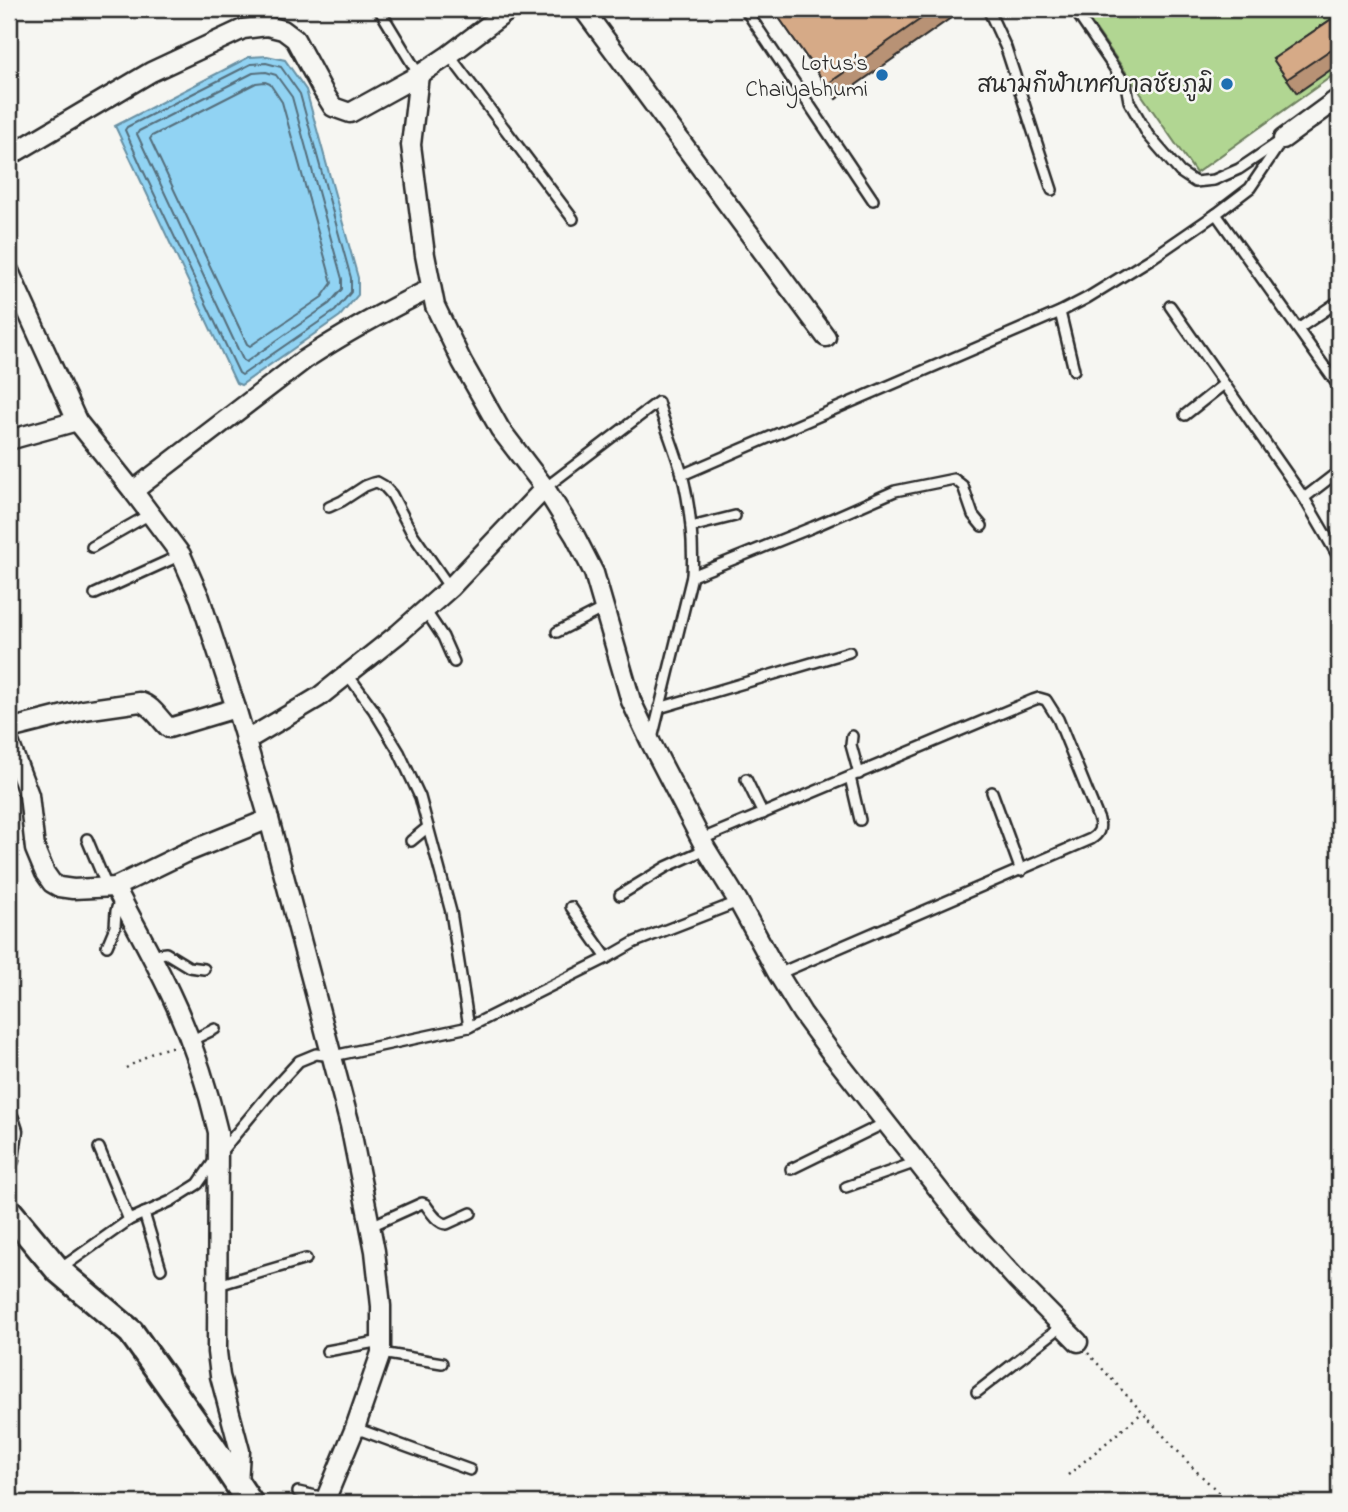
<svg xmlns="http://www.w3.org/2000/svg" width="1348" height="1512" viewBox="0 0 1348 1512" font-family="'Indie Flower','Playpen Sans Thai',sans-serif">
	<rect width="100%" height="100%" fill="#f6f6f2"/>
	<filter id="ink" filterUnits="userSpaceOnUse"><feTurbulence type="fractalNoise" baseFrequency=".0143" numOctaves="2"/><feDisplacementMap in="SourceGraphic" scale="14" xChannelSelector="R" yChannelSelector="G"/><feConvolveMatrix kernelMatrix="1 2 1 2 8 2 1 2 1" color-interpolation-filters="sRGB"/></filter>
	<g filter="url(#ink)">
		<path fill="#b1d692" stroke="#6e805e" stroke-width="2" d="M 1082,9 L 1339,9 L 1339,71 L 1196,173 Z"/>
		<path fill="#91d3f3" stroke="#6890a3" stroke-width="2" d="M 267,56 L 285,60 L 306,90 L 358,278 L 358,295 L 340,316 L 241,385 L 236,383 L 115,126 L 249,57 Z"/>
		<g fill="none" stroke-linecap="round" stroke-linejoin="round">
			<g stroke="#546e7b" stroke-width="2">
				<path d="M 266,63 L 281,67 L 300,94 L 351,278 L 351,292 L 335,311 L 242,375 L 239,373 L 141,166 L 125,130 L 127,127 L 251,64 Z"/>
				<path d="M 266,72 L 276,75 L 292,97 L 342,279 L 342,289 L 329,304 L 246,362 L 243,360 L 137,134 L 139,131 L 253,73 Z"/>
				<path d="M 265,82 L 270,84 L 282,102 L 332,283 L 322,297 L 250,346 L 247,344 L 150,139 L 152,136 L 256,83 Z"/>
			</g>
			<g stroke="#2b2b2b" stroke-width="14">
				<g id="lane">
					<path d="M 379,9 L 419,75"/>
					<path d="M 745,9 L 873,200"/>
					<path d="M 988,9 L 1006,48 L 1052,190"/>
					<path d="M 1074,9 L 1126,85 L 1129,101 L 1148,135 L 1180,172 L 1195,182 L 1214,180 L 1239,169 L 1279,142"/>
					<path d="M 449,55 L 573,219"/>
					<path d="M 1216,214 L 1339,387"/>
					<path d="M 1170,306 L 1304,498 L 1339,558"/>
					<path d="M 1060,312 L 1074,370"/>
					<path d="M 1298,329 L 1339,301"/>
					<path d="M 1185,415 L 1224,384"/>
					<path d="M 682,475 L 1060,312 L 1087,298 L 1152,258 L 1216,214 L 1250,188 L 1283,139"/>
					<path d="M 545,488 L 658,402 C 665,426 675,450 682,474 C 690,505 694,544 692,576 L 652,739"/>
					<path d="M 1304,498 L 1339,471"/>
					<path d="M 329,507 L 342,501 L 365,486 L 373,483 L 377,482 L 384,486 L 392,495 L 412,533 L 450,588"/>
					<path d="M 691,527 L 735,516"/>
					<path d="M 92,547 L 150,514"/>
					<path d="M 692,576 L 813,527 L 895,491 L 954,479 L 963,486 L 973,515 L 982,526"/>
					<path d="M 95,594 L 181,555"/>
					<path d="M 425,610 L 443,637 L 454,662"/>
					<path d="M 557,632 L 604,608"/>
					<path d="M 348,675 L 373,709 L 399,752 L 420,797 L 451,912 L 469,1027"/>
					<path d="M 659,708 L 849,652"/>
					<path d="M 852,736 L 851,745 L 859,774"/>
					<path d="M 850,777 L 860,820"/>
					<path d="M 746,779 L 763,814"/>
					<path d="M 992,792 L 1021,871"/>
					<path d="M 87,839 L 107,887"/>
					<path d="M 702,839 L 1033,700 L 1039,698 L 1046,700 L 1058,719 L 1099,820 C 1101,829 1099,834 1091,839 L 778,974"/>
					<path d="M 411,841 L 428,827"/>
					<path d="M 620,895 L 666,867 L 706,849"/>
					<path d="M 571,907 L 607,958"/>
					<path d="M 107,946 L 115,927 L 116,911 L 120,898"/>
					<path d="M 150,955 L 166,953 L 189,967 L 204,969"/>
					<path d="M 190,1041 L 215,1029"/>
					<path d="M 99,1148 L 129,1220"/>
					<path d="M 791,1169 L 887,1122"/>
					<path d="M 846,1187 L 917,1162"/>
					<path d="M 144,1213 L 161,1269"/>
					<path d="M 371,1226 L 422,1203 L 425,1204 C 431,1212 437,1223 447,1224 L 471,1213"/>
					<path d="M 60,1269 L 129,1220 L 171,1201 L 198,1184 L 219,1154 L 274,1088 L 299,1061 L 316,1054 L 333,1056 L 469,1027 L 607,958 L 635,942 L 738,902"/>
					<path d="M 218,1285 L 306,1259"/>
					<path d="M 327,1351 L 381,1341"/>
					<path d="M 381,1353 L 442,1363"/>
					<path d="M 977,1392 L 1062,1326"/>
					<path d="M 355,1428 L 470,1470"/>
					<path d="M 298,1492 L 325,1498"/>
				</g>
			</g>
			<g stroke="#2b2b2b" stroke-width="23">
				<g id="street">
					<path d="M 510,9 L 449,55 L 419,75 L 411,145 L 425,255 L 435,306 L 462,362 L 500,429 L 545,488 L 575,536 L 594,573 L 631,701 L 651,743 L 706,849 L 738,901 L 778,974 L 802,1013 L 829,1050 L 964,1222 L 1018,1281 L 1078,1342"/>
					<path d="M 583,9 L 826,337"/>
					<path d="M 1283,139 L 1339,98"/>
					<path d="M 9,156 L 151,72 L 243,29 L 267,26 L 283,30 L 295,39 L 323,91 L 333,107 L 350,113 L 419,75"/>
					<path d="M 9,271 L 77,421"/>
					<path d="M 9,440 L 77,421 L 133,491 L 181,555 L 200,598 L 236,708 L 269,819 L 350,1125 L 375,1251 L 381,1306 L 381,1353 L 355,1428 L 324,1503"/>
					<path d="M 133,491 L 304,360 C 345,333 387,310 430,289"/>
					<path d="M 9,729 L 84,710 L 140,702 C 153,706 159,719 169,728 L 236,708"/>
					<path d="M 245,741 L 319,697 L 398,634 L 450,588 L 545,488"/>
					<path d="M 9,742 L 29,795 L 35,849 L 45,873 L 52,883 L 59,887 L 73,889 L 115,887 L 185,853 L 269,819"/>
					<path d="M 115,887 C 133,922 153,957 170,993 C 191,1037 207,1085 218,1132 L 217,1352 L 220,1376 L 240,1451 L 238,1484"/>
					<path d="M 9,1119 L 13,1131 L 9,1160"/>
				</g>
			</g>
			<g stroke="#2b2b2b" stroke-width="30">
				<path id="secondary" d="M 9,1211 L 58,1270 L 131,1332 L 212,1446 L 250,1503"/>
			</g>
			<g stroke="#2b2b2b" stroke-width="2.5" stroke-dasharray="2 5" stroke-linecap="butt">
				<path d="M 126,1068 L 154,1052 L 174,1046"/>
				<path d="M 1088,1353 L 1194,1469 L 1230,1503"/>
				<path d="M 1068,1475 L 1142,1413"/>
			</g>
			<use href="#lane" stroke="#f6f6f2" stroke-width="9"/>
			<use href="#street" stroke="#f6f6f2" stroke-width="18"/>
			<use href="#secondary" stroke="#f6f6f2" stroke-width="24"/>
		</g>
		<g fill="#b89274" stroke="#2b2b2b" stroke-width="2">
			<path d="M 773,9 L 961,9 L 962,10 L 836,99 Z"/>
			<path d="M 1339,14 L 1339,64 L 1297,93 L 1273,59 Z"/>
		</g>
		<g fill="#d6aa87" stroke="#2b2b2b" stroke-width="2">
			<path d="M 773,9 L 935,9 L 826,85 Z"/>
			<path d="M 1339,14 L 1339,44 L 1287,79 L 1273,59 Z"/>
		</g>
	</g>
	<g fill="#1f6fb2" stroke="#f6f6f2" stroke-width="2.5">
		<circle cx="882" cy="75" r="7"/>
		<circle cx="1227" cy="84" r="7"/>
	</g>
	<g text-anchor="middle" stroke-width="5" stroke-linejoin="round" paint-order="stroke">
		<g font-size="23" fill="#2b2b2b" stroke="#f6f6f2" text-anchor="end">
			<text x="868" y="70">Lotus’s<tspan x="868" dy="26">Chaiyabhumi</tspan></text>
			<text x="1213" y="92">สนามกีฬาเทศบาลชัยภูมิ</text>
		</g>
	</g>
	<rect width="1348" height="1512" fill="none" stroke="#f6f6f2" stroke-width="35"/>
	<rect x="18" y="18" width="1313" height="1477" fill="none" stroke="#2b2b2b" stroke-width="2.5" filter="url(#ink)"/>
</svg>
